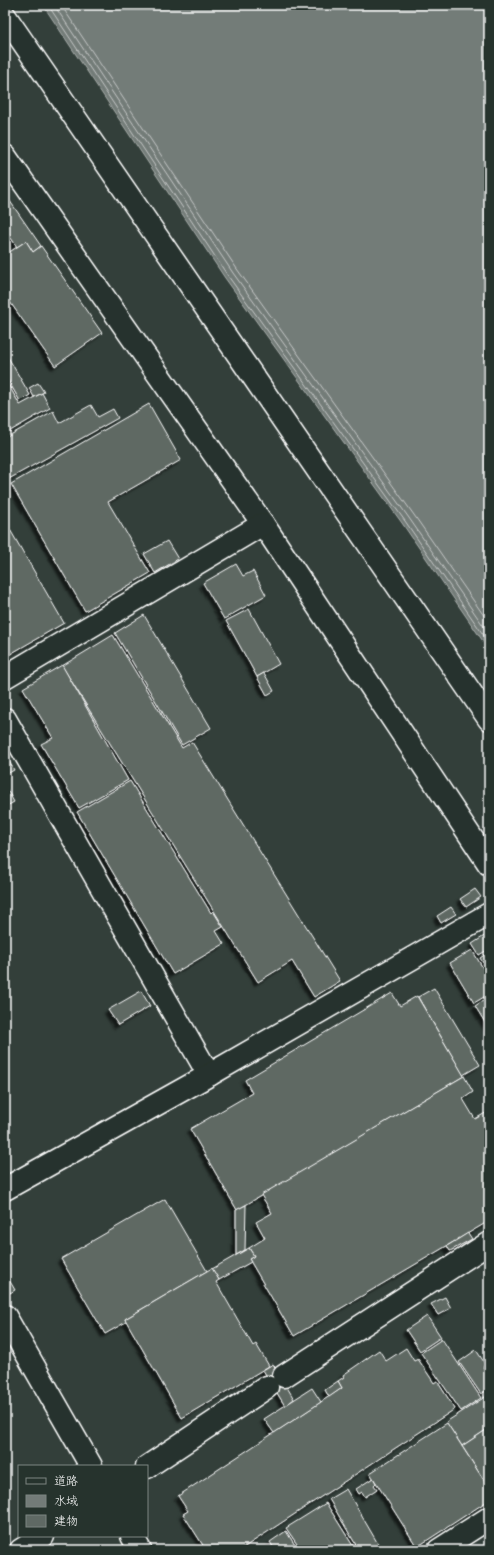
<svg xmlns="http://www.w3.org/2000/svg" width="494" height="1555" viewBox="0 0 494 1555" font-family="'Patrick Hand','Klee One',sans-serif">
	<defs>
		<filter id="shadow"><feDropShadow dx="-3.5" dy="3.5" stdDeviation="1" flood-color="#0009"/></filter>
	</defs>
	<rect width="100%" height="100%" fill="#333f3a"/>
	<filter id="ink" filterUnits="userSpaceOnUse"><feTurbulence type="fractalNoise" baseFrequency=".025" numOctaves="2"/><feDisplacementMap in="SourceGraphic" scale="8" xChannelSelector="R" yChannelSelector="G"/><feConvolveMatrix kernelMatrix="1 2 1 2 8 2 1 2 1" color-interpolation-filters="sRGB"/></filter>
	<g filter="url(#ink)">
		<path fill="#737b78" stroke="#abb0ae" d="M 43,5 L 489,5 L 489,650 L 402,523 L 225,278 Z"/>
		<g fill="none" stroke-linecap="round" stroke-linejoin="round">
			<g stroke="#c7cac9" stroke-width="1">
				<path d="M 48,5 L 228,276 L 405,521 L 489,643"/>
				<path d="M 54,5 L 233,273 L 409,518 L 489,634"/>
				<path d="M 61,5 L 237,269 L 414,515 L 489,623"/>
			</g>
		</g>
		<g fill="#5f6964" stroke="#fff" filter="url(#shadow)">
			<path d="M 5,194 L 41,246 L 33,252 L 26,241 L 17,247 L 5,229 Z"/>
			<path d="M 26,241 L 33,252 L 41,246 L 102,333 L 55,366 L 5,295 L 5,255 Z"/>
			<path d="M 5,352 L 30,395 L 20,401 L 5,375 Z"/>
			<path d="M 5,379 L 20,405 L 42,393 L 50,408 L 5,434 Z"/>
			<path d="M 38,383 L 44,392 L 34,397 L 29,388 Z"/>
			<path d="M 149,404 L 181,460 L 108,502 L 150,573 L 85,611 L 11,484 Z"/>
			<path d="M 91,405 L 98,417 L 113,409 L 118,418 L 7,480 L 5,476 L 5,438 L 53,411 L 59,423 Z"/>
			<path d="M 5,521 L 64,623 L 5,657 Z"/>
			<path d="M 167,541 L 178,559 L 155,573 L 144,554 Z"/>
			<path d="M 236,564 L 243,576 L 253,571 L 266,595 L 224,619 L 203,583 Z"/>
			<path d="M 249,609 L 279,664 L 257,677 L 226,621 Z"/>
			<path d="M 144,615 L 211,728 L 182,745 L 115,633 Z"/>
			<path d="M 113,635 L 182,748 L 192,742 L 340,981 L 314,997 L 292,961 L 258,982 L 62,666 Z"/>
			<path d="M 62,665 L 128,780 L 79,808 L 41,744 L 53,738 L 23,688 Z"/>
			<path d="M 264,673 L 274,691 L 267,695 L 257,677 Z"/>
			<path d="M 5,754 L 14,770 L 5,775 Z"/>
			<path d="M 130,781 L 211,913 L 213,911 L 223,927 L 216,931 L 224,944 L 173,974 L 77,812 Z"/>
			<path d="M 5,786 L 14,802 L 5,807 Z"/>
			<path d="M 475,889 L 481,897 L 466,907 L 460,899 Z"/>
			<path d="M 451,907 L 456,914 L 441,923 L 437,916 Z"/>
			<path d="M 489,933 L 489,949 L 479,955 L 472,944 Z"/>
			<path d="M 472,950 L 489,978 L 489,994 L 474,1003 L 450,963 Z"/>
			<path d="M 489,952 L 489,972 L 480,958 Z"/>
			<path d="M 434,988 L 480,1065 L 463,1075 L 418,997 Z"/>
			<path d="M 141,991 L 150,1006 L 118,1025 L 108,1010 Z"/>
			<path d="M 392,993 L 400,1006 L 417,996 L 464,1076 L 237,1210 L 190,1129 L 252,1093 L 245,1080 Z"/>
			<path d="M 489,997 L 489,1029 L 475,1006 Z"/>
			<path d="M 464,1076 L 473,1092 L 463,1099 L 475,1119 L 489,1111 L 489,1221 L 294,1336 L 249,1259 L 254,1256 L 249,1248 L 265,1238 L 256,1222 L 272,1213 L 261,1195 Z"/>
			<path d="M 165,1199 L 207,1271 L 125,1319 L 126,1322 L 105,1334 L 61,1259 Z"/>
			<path d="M 246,1205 L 245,1250 L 236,1255 L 236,1210 Z"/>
			<path d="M 468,1233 L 472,1239 L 450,1251 L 447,1246 Z"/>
			<path d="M 249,1248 L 254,1256 L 249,1259 L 251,1262 L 219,1280 L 212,1269 Z"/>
			<path d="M 212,1268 L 219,1280 L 216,1282 L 253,1346 L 256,1344 L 269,1366 L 182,1418 L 125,1319 Z"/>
			<path d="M 5,1273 L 15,1290 L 10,1293 L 5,1284 Z"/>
			<path d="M 445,1297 L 451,1308 L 438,1315 L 431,1304 Z"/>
			<path d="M 427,1316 L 441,1337 L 420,1351 L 406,1330 Z"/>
			<path d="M 442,1339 L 481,1398 L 461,1411 L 421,1353 Z"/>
			<path d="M 406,1348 L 414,1361 L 418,1359 L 434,1383 L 437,1381 L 455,1409 L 240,1550 L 206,1550 L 183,1514 L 188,1511 L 178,1496 L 342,1388 L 338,1381 L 344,1377 L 343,1375 L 379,1350 L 386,1361 Z"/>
			<path d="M 476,1350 L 486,1365 L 483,1367 L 489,1376 L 489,1389 L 481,1394 L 459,1362 Z"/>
			<path d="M 273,1364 L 294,1399 L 285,1406 L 263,1370 Z"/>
			<path d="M 338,1381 L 342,1388 L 329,1397 L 325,1390 Z"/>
			<path d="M 312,1388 L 321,1402 L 274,1433 L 264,1419 Z"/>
			<path d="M 488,1395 L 489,1428 L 462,1446 L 446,1422 Z"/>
			<path d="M 447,1423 L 489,1488 L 489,1500 L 417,1547 L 370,1473 Z"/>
			<path d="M 489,1428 L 489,1488 L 462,1446 Z"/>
			<path d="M 373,1478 L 376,1483 L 374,1485 L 377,1489 L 365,1497 L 362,1492 L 359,1494 L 356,1489 Z"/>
			<path d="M 346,1489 L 381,1549 L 381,1550 L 359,1550 L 329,1499 Z"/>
			<path d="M 326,1503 L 355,1549 L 353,1550 L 301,1550 L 286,1528 Z"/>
			<path d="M 286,1531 L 298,1550 L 275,1550 L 270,1542 Z"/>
		</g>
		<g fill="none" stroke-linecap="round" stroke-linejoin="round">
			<g stroke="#fff" stroke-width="25">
				<g id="minor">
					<path d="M 5,16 L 489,719"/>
					<path d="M 5,156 L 263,524 L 489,864"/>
					<path d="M 5,677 L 263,524"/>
					<path d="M 5,719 L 209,1075"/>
					<path d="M 5,1189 L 209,1075 L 489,914"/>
					<path d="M 5,1316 L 91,1466"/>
					<path d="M 284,1376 L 489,1243"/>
					<path d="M 147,1467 L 267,1387"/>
					<path d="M 132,1536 L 140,1550"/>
					<path d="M 21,1550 L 43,1536"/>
					<path d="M 439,1550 L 489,1518"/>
				</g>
			</g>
			<use href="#minor" stroke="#26332d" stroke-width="22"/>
		</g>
	</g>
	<rect width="494" height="1555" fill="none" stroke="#26332d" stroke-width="20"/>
	<rect x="10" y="10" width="474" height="1535" fill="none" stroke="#fff" stroke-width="1.5" filter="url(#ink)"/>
	<rect x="18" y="1465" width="130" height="72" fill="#26332d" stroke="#7d8581"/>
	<rect x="26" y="1478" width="20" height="6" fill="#26332d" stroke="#7d8581"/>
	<text x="54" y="1485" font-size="12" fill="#ffffff">道路</text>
	<rect x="26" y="1495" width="20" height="12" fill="#737b78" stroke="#7d8581"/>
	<text x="54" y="1505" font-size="12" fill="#ffffff">水域</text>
	<rect x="26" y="1515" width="20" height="12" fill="#5f6964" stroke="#7d8581"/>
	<text x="54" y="1525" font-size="12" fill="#ffffff">建物</text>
</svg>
